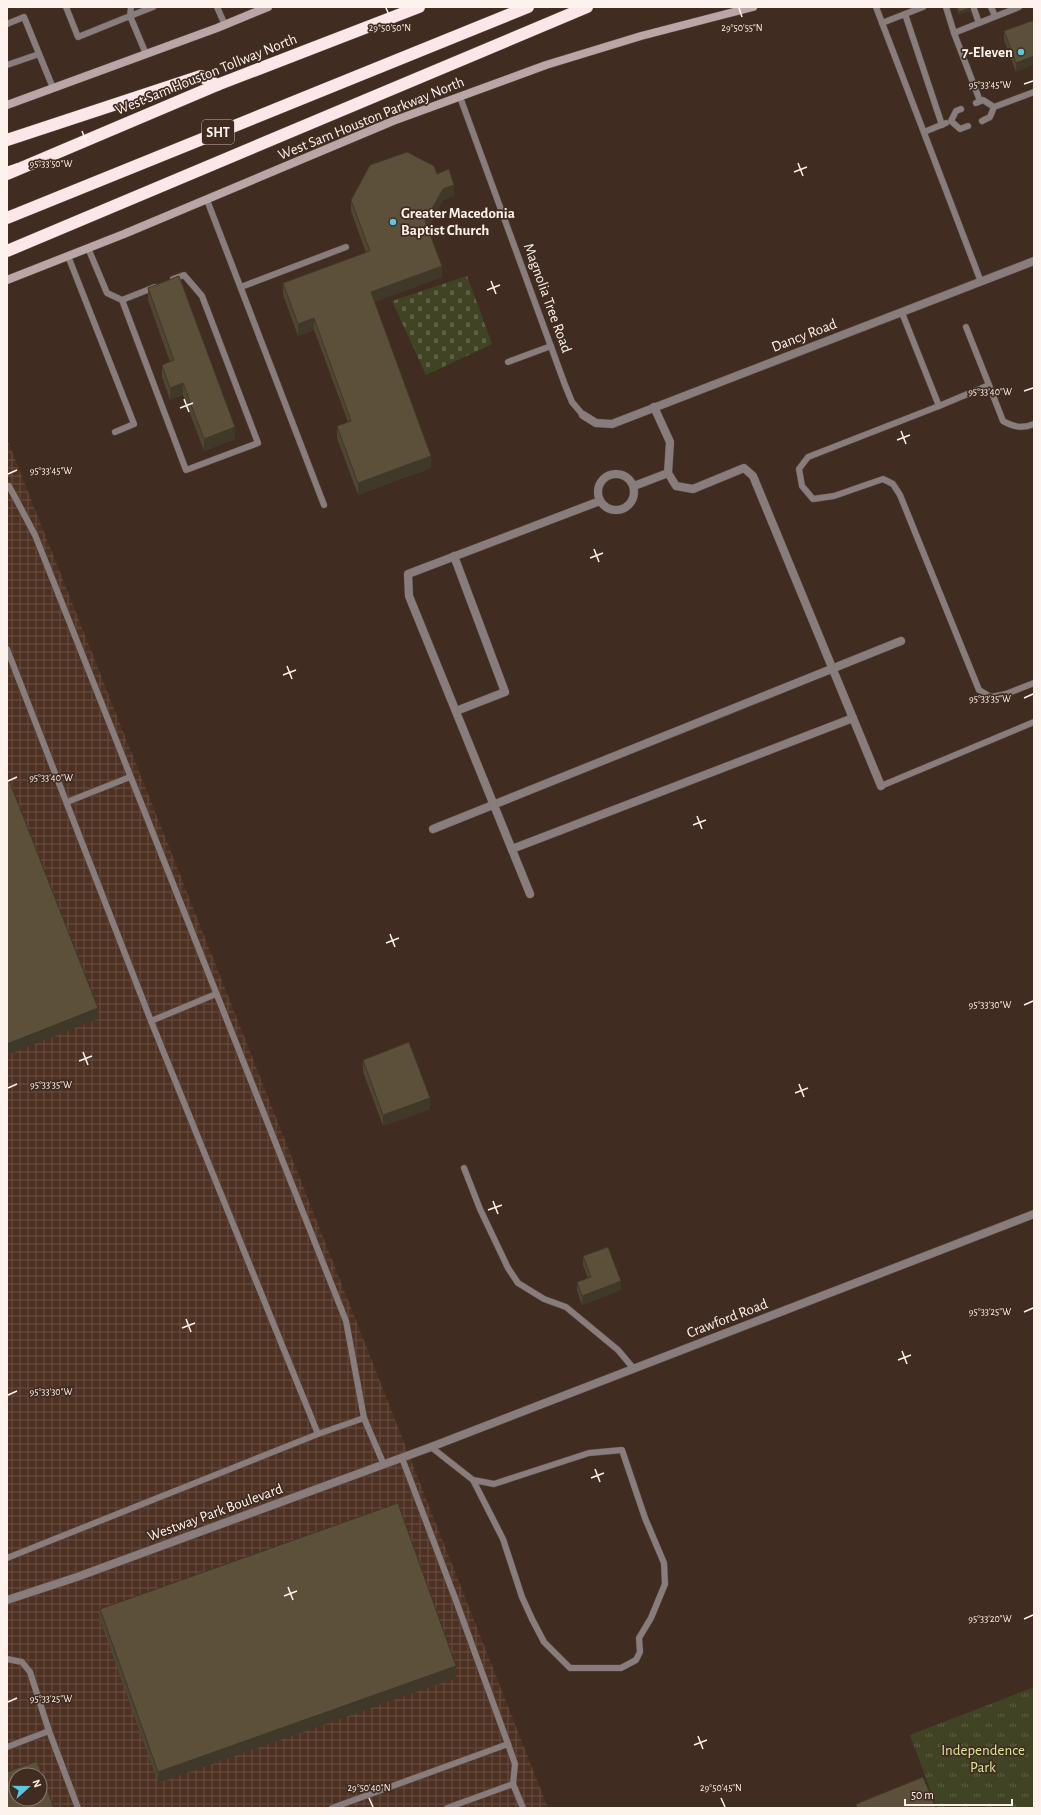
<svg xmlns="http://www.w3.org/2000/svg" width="1041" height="1815" viewBox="0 0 1041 1815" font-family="'Alegreya Sans',sans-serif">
	<defs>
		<pattern id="industrial-grid" width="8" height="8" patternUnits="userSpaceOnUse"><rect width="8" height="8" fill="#4d3123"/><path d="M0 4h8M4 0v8" fill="none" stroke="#684f43"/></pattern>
		<pattern id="grass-tufts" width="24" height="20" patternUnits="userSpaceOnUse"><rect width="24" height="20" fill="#404424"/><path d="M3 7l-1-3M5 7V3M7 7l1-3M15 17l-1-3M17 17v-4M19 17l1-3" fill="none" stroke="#5d5f44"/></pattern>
		<pattern id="cemetery-stones" width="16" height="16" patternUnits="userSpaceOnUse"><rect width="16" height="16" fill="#404424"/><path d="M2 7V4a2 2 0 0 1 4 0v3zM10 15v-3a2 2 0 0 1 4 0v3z" fill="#5d5f44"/></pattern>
	</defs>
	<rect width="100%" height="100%" fill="#412c21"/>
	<path fill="url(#industrial-grid)" fill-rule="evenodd" d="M 7,439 L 221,978 L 548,1808 L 7,1808 ZM 16,1775 L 40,1775 L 40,1799 L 16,1799 Z"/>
	<path fill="url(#grass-tufts)" d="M 1034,1687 L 1034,1808 L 937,1808 L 910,1735 Z"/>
	<path fill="url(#cemetery-stones)" d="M 467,276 L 492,344 L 426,375 L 392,301 Z"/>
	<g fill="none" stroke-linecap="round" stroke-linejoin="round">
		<g stroke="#5b483d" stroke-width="7">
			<g id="service">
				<path d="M 66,7 L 78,37 L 130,16 L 131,7"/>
				<path d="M 217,7 L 225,25"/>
				<path d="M 876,7 L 981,282"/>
				<path d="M 946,7 L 954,33 L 1019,7"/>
				<path d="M 991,7 L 995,16"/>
				<path d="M 974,9 L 979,23"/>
				<path d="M 905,14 L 942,125"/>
				<path d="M 882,23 L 923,7"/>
				<path d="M 7,24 L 24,17 L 53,88"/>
				<path d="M 954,33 L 980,101"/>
				<path d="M 146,54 L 130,16 L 153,7"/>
				<path d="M 7,65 L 39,54"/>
				<path d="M 460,97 L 565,385 L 572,402 L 583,415"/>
				<path d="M 976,103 L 983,100 L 994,107 L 1034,92"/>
				<path d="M 961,109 L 956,111 L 951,121 L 960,129 L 968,126"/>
				<path d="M 982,121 L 990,117 L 994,107"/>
				<path d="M 924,132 L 946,123"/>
				<path d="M 207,200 L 324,505"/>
				<path d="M 88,248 L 107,293 L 122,300 L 186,470 L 258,443 L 202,296 L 184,275 L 173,279"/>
				<path d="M 68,256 L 134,424 L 115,432"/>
				<path d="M 241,287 L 346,247"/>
				<path d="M 122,300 L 155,287"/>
				<path d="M 902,313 L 939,406 L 989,385 L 966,327"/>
				<path d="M 508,362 L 551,346"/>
				<path d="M 989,385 L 1003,421 C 1014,427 1022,429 1034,424"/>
				<path d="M 939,406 L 808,457 L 799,469 L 802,486 L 813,499 L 834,496 L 883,479 L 893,484 L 900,495 L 979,690 L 991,697 L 1006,694 L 1034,683"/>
				<path d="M 9,486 L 35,535 L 346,1321 L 364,1418 L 384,1465"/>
				<path d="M 7,649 L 151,1021 L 318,1434"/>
				<path d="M 881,786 L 1034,722"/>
				<path d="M 67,802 L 130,777"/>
				<path d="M 151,1021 L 216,994"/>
				<path d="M 464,1168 L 480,1209 L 508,1268 L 518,1283 L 544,1299 L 566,1307 L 618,1350 L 634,1369"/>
				<path d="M 431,1447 L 473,1480 L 494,1484 L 589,1453 L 622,1450 L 645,1518 L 664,1563 L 665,1584 L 651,1618 L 639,1638 L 640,1652 L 636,1660 L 621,1668 L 570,1668 L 544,1642 L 532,1619 L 522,1597 L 503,1539 L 473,1480"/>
				<path d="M 7,1558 L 318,1434 L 364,1418"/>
				<path d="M 7,1659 L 22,1662 L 30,1672 L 49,1731 L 78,1808"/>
				<path d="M 508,1744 L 515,1764 L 513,1784"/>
				<path d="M 7,1747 L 49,1731"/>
				<path d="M 332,1808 L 508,1744 L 455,1598 L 402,1458"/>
				<path d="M 447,1808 L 513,1784 L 523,1808"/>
			</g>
		</g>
		<g stroke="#5b483d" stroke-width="9">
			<g id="minor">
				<path d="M 583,415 L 596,423 L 612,424 L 1034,261"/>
				<path d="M 668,473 L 676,486 L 693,489 L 744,468 L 753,476 L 881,786"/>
				<circle cx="616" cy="492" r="18"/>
				<path d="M 634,486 L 668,473 L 670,442 L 654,407"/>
				<path d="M 454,556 L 505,692 L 456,711"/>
				<path d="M 433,829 L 901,641"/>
				<path d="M 512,849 L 853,718"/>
				<path d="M 530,894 L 409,596 L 408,574 L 600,501"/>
			</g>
		</g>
		<g stroke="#5b483d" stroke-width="9">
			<path id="tertiary" d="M 7,1600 L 77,1577 L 431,1447 L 1034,1214"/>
		</g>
		<g stroke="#5b483d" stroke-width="9">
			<g id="secondary">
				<path d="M 7,105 L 217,28 L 268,7"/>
				<path d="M 7,280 L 124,234 L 393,121 L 546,65 L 641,36 L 753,7"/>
			</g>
		</g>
		<g stroke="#5b483d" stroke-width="13">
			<g id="motorway">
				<path d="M 7,140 L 201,76 L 217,85"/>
				<path d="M 7,174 L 217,85 L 419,7"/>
				<path d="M 7,218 L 528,7"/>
				<path d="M 7,251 L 587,7"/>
			</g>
		</g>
		<use href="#service" stroke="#897c7d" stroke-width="6"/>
		<use href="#minor" stroke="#897c7d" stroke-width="8"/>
		<use href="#tertiary" stroke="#897c7d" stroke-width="8"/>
		<use href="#secondary" stroke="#bba6a7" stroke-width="8"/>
		<use href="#motorway" stroke="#fbe7e8" stroke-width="12"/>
	</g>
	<g fill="#4f4532">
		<path d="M 956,7 L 971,7 L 970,11 L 959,15 Z"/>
		<path d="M 1034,20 L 1016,72 L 1004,40 L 1004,31 Z"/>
		<path d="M 437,174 L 454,196 L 443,200 L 428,228 L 442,277 L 374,302 L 431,468 L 358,495 L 337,438 L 337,426 L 348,422 L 314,330 L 298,336 L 283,295 L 283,283 L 366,253 L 351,211 L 351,200 Z"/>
		<path d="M 148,288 L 235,439 L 204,451 L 183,395 L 170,400 L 162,377 L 162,365 L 170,362 L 148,300 Z"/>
		<path d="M 363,1060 L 430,1109 L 383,1126 L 363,1072 Z"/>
		<path d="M 583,1256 L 621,1290 L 582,1305 L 577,1291 L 577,1282 L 588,1278 L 583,1265 Z"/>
		<path d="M 100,1609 L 456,1678 L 158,1783 L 100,1620 Z"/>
	</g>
	<g fill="#403829">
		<path d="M 970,7 L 971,7 L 970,11 L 959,15 L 959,12 Z"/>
		<path d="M 1034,56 L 1034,65 L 1016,72 L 1016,63 Z"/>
		<path d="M 454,185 L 454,196 L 443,200 L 425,233 L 425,221 L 443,189 Z"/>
		<path d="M 442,266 L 442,277 L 371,304 L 371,292 Z"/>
		<path d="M 314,318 L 314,330 L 298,336 L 298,324 Z"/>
		<path d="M 183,383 L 183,395 L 170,400 L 170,388 Z"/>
		<path d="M 235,427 L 235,439 L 204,451 L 204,439 Z"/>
		<path d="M 431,456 L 431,468 L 358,495 L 358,483 Z"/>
		<path d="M 98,1008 L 98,1019 L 7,1055 L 7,1044 Z"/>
		<path d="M 430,1098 L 430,1109 L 383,1126 L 383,1115 Z"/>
		<path d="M 621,1281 L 621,1290 L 582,1305 L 582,1296 Z"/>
		<path d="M 456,1666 L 456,1678 L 158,1783 L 158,1772 Z"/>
	</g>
	<g fill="#5c503a" stroke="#403829" fill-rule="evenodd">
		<path d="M 957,7 L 970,7 L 970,8 L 959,12 Z"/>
		<path d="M 1034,20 L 1034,56 L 1016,63 L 1004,31 Z"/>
		<path d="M 407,152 L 434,166 L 437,174 L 449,169 L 454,185 L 443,189 L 425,221 L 442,266 L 371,292 L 431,456 L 358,483 L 337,426 L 351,421 L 314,318 L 298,324 L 283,283 L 370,251 L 351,200 L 370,165 Z"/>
		<path d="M 179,276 L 235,427 L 204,439 L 183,383 L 170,388 L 162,365 L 174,360 L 148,288 Z"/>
		<path d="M 7,775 L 98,1008 L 7,1044 Z"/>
		<path d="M 409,1042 L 430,1098 L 383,1115 L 363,1060 Z"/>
		<path d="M 608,1247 L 621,1281 L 582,1296 L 577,1282 L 591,1277 L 583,1256 Z"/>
		<path d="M 398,1503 L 456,1666 L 158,1772 L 100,1609 Z"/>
		<path d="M 37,1761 L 54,1808 L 7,1808 L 7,1772 ZM 16,1775 L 40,1775 L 40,1799 L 16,1799 Z"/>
		<path d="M 923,1777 L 936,1808 L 857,1808 L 856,1804 Z"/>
	</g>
	<path fill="none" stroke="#fef2ec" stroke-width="1.5" d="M 386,8 L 390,17M 739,8 L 742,17M 1024,84 L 1033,81M 82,131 L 87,144M 78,140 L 91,135M 798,163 L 803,176M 8,167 L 17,164M 794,172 L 807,167M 491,281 L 496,294M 487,290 L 500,285M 1024,391 L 1033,388M 184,399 L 189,412M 180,408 L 193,403M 901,431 L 906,444M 897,440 L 910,435M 8,474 L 17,470M 594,549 L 599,562M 590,558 L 603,553M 287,666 L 292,679M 283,675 L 296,670M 1024,698 L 1033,694M 8,781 L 17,777M 697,816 L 702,829M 693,825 L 706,820M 390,934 L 395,947M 386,943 L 399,938M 1024,1005 L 1033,1001M 83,1052 L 88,1065M 79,1061 L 92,1056M 799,1084 L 804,1097M 8,1088 L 17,1084M 795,1093 L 808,1088M 493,1201 L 498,1214M 488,1210 L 502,1205M 1024,1312 L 1033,1308M 186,1319 L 191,1332M 182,1328 L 195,1323M 902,1351 L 907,1364M 898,1360 L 911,1355M 8,1395 L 17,1391M 595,1469 L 600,1482M 591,1478 L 604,1473M 288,1587 L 293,1600M 284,1596 L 297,1591M 1024,1619 L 1033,1615M 8,1702 L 17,1698M 698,1736 L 703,1749M 694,1745 L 707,1740M 369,1798 L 373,1807M 721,1798 L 725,1807"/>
	<g fill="#59c8e4" stroke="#412c21" stroke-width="1.5">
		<circle cx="1021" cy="52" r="4"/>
		<circle cx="393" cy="222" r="4"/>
	</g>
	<g text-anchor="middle" stroke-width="3.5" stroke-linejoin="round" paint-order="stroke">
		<rect fill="#412c21" stroke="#c5b7af" stroke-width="1" x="202" y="120" width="32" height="24" rx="3"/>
		<g font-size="14" font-weight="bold" fill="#fef2ec">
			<text x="218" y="137">SHT</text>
		</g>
		<g font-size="15" font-weight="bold" fill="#fef2ec" stroke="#412c21" text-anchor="end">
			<text x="1013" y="57">7-Eleven</text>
			<text x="401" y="218" text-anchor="start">Greater Macedonia<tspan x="401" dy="17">Baptist Church</tspan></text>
		</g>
		<g font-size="15" fill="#fef2ec" stroke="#412c21">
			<text transform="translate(206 74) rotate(-22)" y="5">West Sam Houston Tollway North</text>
			<text transform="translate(371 118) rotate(-22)" y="5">West Sam Houston Parkway North</text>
			<text transform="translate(548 298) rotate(70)" y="5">Magnolia Tree Road</text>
			<text transform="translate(804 335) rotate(-21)" y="5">Dancy Road</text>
			<text transform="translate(727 1318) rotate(-21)" y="5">Crawford Road</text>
			<text transform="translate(215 1512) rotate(-20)" y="5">Westway Park Boulevard</text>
		</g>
		<g font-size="15" fill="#dae59a" stroke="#412c21">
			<text x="983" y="1755">Independence<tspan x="983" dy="17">Park</tspan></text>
		</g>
	</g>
	<g font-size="10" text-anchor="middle" fill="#fef2ec" stroke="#412c21" stroke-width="3.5" stroke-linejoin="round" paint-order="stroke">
		<text x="390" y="31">29°50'50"N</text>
		<text x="742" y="31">29°50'55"N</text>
		<text x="990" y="88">95°33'45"W</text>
		<text x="51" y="167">95°33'50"W</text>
		<text x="990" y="395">95°33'40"W</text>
		<text x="51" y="474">95°33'45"W</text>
		<text x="990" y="702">95°33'35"W</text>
		<text x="51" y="781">95°33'40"W</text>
		<text x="990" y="1008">95°33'30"W</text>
		<text x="51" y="1088">95°33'35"W</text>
		<text x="990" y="1315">95°33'25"W</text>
		<text x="51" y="1395">95°33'30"W</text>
		<text x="990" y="1622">95°33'20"W</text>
		<text x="51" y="1702">95°33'25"W</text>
		<text x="369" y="1791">29°50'40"N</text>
		<text x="721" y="1791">29°50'45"N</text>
	</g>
	<rect width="1041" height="1815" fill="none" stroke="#fef2ec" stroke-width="16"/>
	<g transform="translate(28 1787) rotate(69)"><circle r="19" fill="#412c21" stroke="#8d7b72"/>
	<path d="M0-3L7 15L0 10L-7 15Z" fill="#59c8e4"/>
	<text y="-6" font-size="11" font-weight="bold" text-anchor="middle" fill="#fef2ec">N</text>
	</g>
	<path d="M905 1799v6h107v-6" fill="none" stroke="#fef2ec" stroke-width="2"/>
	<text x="911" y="1799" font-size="12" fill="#fef2ec" stroke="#412c21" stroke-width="3" paint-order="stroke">50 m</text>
</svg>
